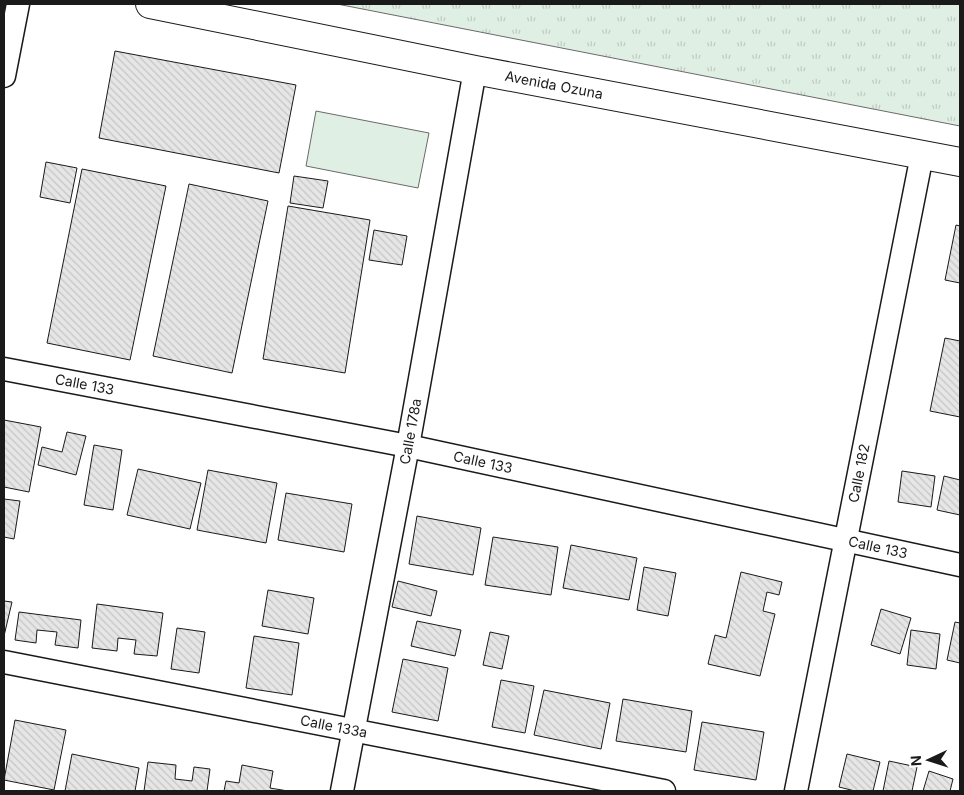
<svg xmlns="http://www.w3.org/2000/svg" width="964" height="795" viewBox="0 0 964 795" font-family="Inter,sans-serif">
	<defs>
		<pattern id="grass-tufts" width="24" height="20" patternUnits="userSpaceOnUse" patternTransform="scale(1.25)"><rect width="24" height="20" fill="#e0efe3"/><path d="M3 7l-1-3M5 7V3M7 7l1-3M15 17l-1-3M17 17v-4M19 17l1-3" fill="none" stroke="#c0ccc2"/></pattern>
		<pattern id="building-back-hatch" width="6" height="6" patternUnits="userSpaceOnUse" patternTransform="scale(1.25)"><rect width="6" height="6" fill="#e6e6e6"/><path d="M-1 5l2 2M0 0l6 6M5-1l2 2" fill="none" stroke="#c5c5c5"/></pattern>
	</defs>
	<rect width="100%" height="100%" fill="#fff"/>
	<path fill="url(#grass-tufts)" stroke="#6a6a6a" d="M 337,4 L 960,4 L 960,126 Z"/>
	<path fill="#e0efe3" stroke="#6a6a6a" d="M 316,111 L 429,133 L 418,188 L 306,166 Z"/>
	<g fill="url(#building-back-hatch)" stroke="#1a1a1a">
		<path d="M 115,51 L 296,85 L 279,173 L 99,138 Z"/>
		<path d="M 46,162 L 77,168 L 70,203 L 40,197 Z"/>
		<path d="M 82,169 L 166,186 L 130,360 L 47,343 Z"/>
		<path d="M 294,176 L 328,181 L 323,208 L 290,203 Z"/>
		<path d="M 189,184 L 268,201 L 232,373 L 153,356 Z"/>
		<path d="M 288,206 L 370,220 L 345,373 L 263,359 Z"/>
		<path d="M 956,225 L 960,226 L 960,283 L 945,280 Z"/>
		<path d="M 374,230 L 407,236 L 402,265 L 369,260 Z"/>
		<path d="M 945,338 L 960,341 L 960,417 L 930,411 Z"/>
		<path d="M 4,420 L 41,427 L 29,492 L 4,487 Z"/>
		<path d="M 67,432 L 86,436 L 76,475 L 38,465 L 42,447 L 62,452 Z"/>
		<path d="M 94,445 L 122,450 L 113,510 L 84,505 Z"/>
		<path d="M 138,469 L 201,483 L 190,529 L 127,515 Z"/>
		<path d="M 208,470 L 277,483 L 266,543 L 197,530 Z"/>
		<path d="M 902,471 L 935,476 L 931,507 L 898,502 Z"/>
		<path d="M 944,476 L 960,480 L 960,515 L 937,510 Z"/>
		<path d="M 286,493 L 352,504 L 344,552 L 278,540 Z"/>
		<path d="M 4,499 L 20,501 L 14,539 L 4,537 Z"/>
		<path d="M 417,516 L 481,528 L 473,575 L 409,564 Z"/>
		<path d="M 493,537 L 558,547 L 551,595 L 485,585 Z"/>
		<path d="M 571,545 L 637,558 L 629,600 L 563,588 Z"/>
		<path d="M 644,567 L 676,573 L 668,616 L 637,610 Z"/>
		<path d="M 741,572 L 782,582 L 779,595 L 767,592 L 763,611 L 775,614 L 760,676 L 708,664 L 715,635 L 726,638 Z"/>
		<path d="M 398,581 L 437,591 L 431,616 L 392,607 Z"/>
		<path d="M 268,590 L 314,598 L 308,634 L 262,626 Z"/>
		<path d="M 4,601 L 12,602 L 4,636 Z"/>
		<path d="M 97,604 L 163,613 L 157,656 L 134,654 L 136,640 L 118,638 L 117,651 L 92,648 Z"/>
		<path d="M 881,609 L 911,618 L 900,654 L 871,645 Z"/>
		<path d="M 19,612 L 81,620 L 78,648 L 55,645 L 57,632 L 37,630 L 36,643 L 15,640 Z"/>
		<path d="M 417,621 L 461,630 L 455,656 L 411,646 Z"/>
		<path d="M 955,622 L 960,623 L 960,663 L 947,660 Z"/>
		<path d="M 177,628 L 205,632 L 199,673 L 171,669 Z"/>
		<path d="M 911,630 L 940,634 L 936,669 L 907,665 Z"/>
		<path d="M 490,632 L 509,636 L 502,669 L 483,665 Z"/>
		<path d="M 254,636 L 299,643 L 292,695 L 246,688 Z"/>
		<path d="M 403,659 L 448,668 L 438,721 L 392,712 Z"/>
		<path d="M 501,680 L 534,686 L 525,733 L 492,727 Z"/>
		<path d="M 544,690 L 610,703 L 601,749 L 534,735 Z"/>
		<path d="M 623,699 L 692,711 L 686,752 L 616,741 Z"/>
		<path d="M 15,720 L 66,730 L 54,790 L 4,780 Z"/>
		<path d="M 702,722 L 764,732 L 756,780 L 694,770 Z"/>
		<path d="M 72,754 L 139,768 L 135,791 L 65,791 Z"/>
		<path d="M 847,754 L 880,762 L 873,791 L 855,791 L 839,787 Z"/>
		<path d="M 889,761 L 917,767 L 912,791 L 883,791 Z"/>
		<path d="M 148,762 L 176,765 L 175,779 L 192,781 L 194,767 L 210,769 L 207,791 L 144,791 Z"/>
		<path d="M 242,765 L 273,771 L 270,788 L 288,791 L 224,791 L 226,781 L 239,783 Z"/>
		<path d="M 929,771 L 953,779 L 950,791 L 923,791 Z"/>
	</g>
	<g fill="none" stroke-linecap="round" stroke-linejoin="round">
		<g stroke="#1a1a1a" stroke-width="25">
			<g id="street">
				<path d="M 4,76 L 18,4"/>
				<path id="s1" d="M 4,369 L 408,446 L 960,565"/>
				<path id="s2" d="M 4,662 L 664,791"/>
				<path id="s3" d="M 342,791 L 408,446 L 475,70"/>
				<path id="s4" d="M 796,791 L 922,155"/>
			</g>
		</g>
		<g stroke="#1a1a1a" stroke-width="30">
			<g id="secondary">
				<path id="s5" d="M 150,4 L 475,70 L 960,162"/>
			</g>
		</g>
		<use href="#street" stroke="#fff" stroke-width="22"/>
		<use href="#secondary" stroke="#fff" stroke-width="28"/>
	</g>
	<g text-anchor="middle" stroke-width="4" stroke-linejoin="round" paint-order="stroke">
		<g font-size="14" fill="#1a1a1a" stroke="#fff">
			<text dy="5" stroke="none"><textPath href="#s5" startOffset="412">Avenida Ozuna</textPath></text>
			<text dy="5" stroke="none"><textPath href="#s1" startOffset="82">Calle 133</textPath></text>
			<text dy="5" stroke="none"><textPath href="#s3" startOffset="366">Calle 178a</textPath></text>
			<text dy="5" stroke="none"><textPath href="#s1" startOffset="488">Calle 133</textPath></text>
			<text dy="5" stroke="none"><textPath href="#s4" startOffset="324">Calle 182</textPath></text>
			<text dy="5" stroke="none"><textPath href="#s1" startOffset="892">Calle 133</textPath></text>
			<text dy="5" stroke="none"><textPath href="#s2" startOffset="336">Calle 133a</textPath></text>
		</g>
	</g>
	<rect width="964" height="795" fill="none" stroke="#1a1a1a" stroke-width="10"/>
	<g transform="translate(929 760) rotate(266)" stroke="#ffffff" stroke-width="4" paint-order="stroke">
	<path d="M0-4L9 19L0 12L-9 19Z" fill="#1a1a1a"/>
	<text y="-8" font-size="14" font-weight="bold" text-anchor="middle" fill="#1a1a1a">N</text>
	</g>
</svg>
